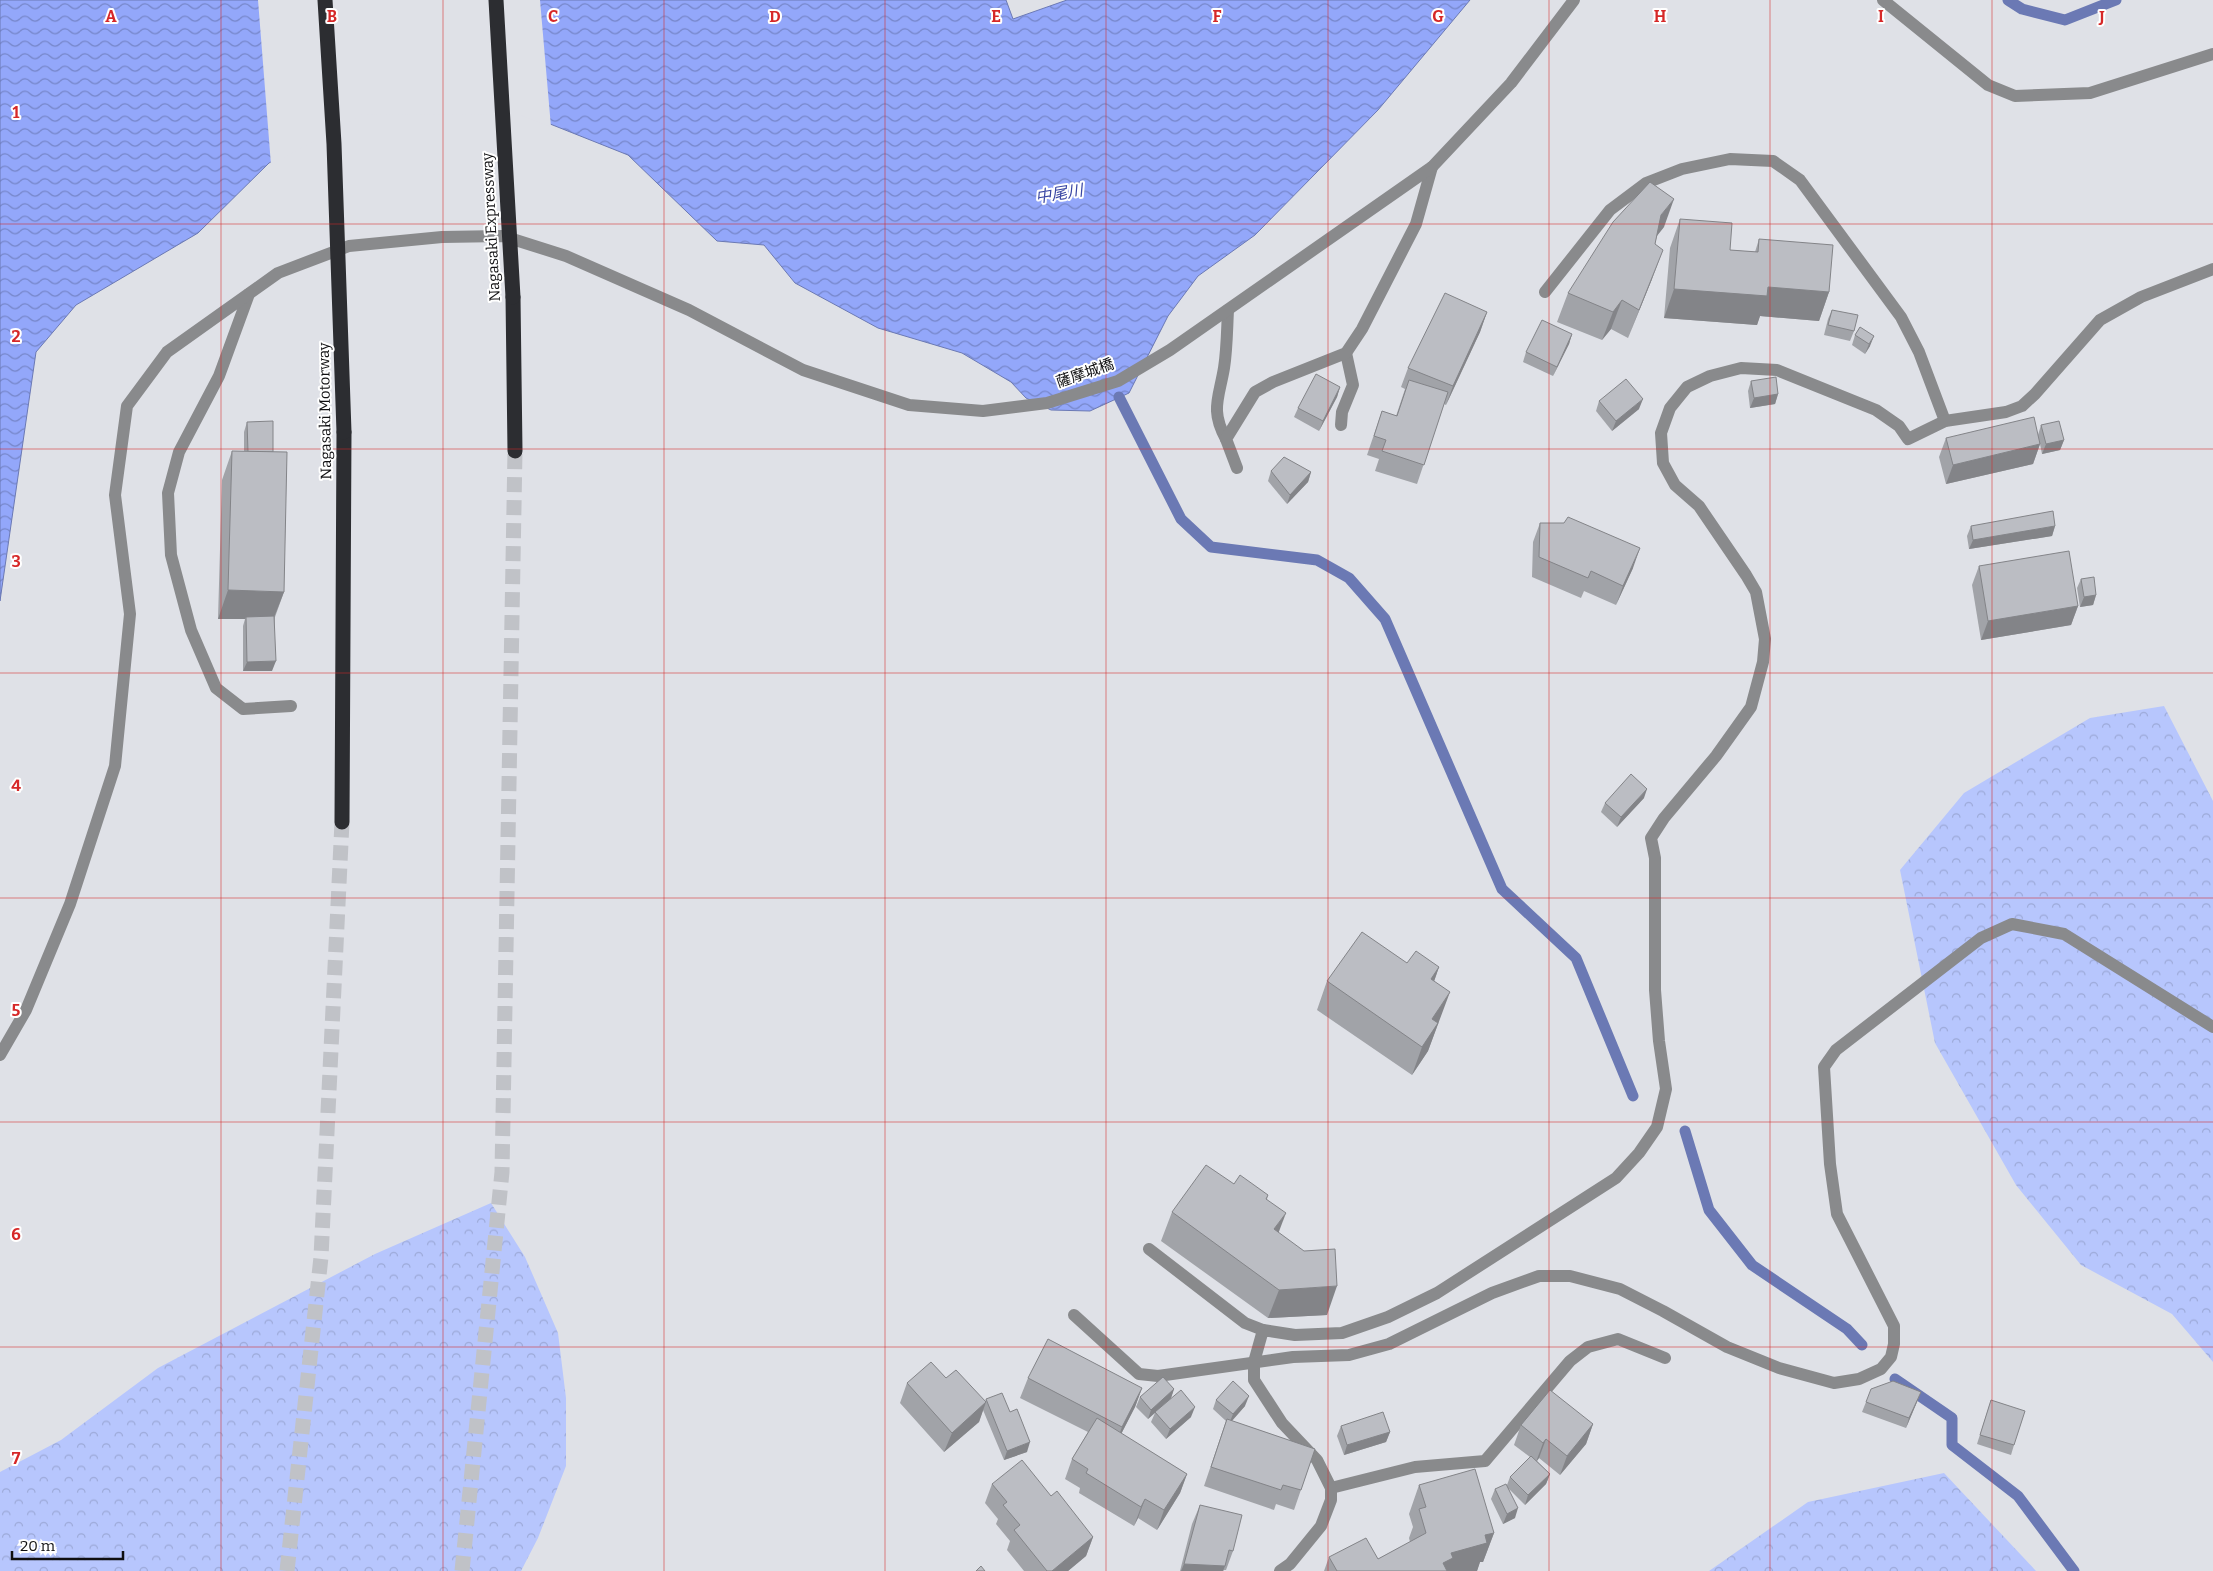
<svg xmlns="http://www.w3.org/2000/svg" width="2213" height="1571" viewBox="0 0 2213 1571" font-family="Bitter,'Noto Sans JP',serif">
	<defs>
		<pattern id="forest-crowns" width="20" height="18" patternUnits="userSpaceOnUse" patternTransform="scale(1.25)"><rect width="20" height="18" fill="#b7c6fd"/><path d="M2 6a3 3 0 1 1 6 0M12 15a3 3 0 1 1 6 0" fill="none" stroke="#9ca9d8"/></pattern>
		<pattern id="water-waves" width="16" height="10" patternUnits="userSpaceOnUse" patternTransform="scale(1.25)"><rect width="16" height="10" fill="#93a7fa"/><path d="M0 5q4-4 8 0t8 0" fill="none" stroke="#7686c9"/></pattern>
	</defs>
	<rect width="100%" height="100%" fill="#dfe1e7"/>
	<g fill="url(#forest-crowns)">
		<path d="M 2164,706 L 2213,801 L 2213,1362 L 2172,1314 L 2081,1265 L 2016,1185 L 1935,1043 L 1900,870 L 1964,793 L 2090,718 Z"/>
		<path d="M 491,1203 L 525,1257 L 558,1333 L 566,1398 L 566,1466 L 538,1538 L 521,1571 L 0,1571 L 0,1472 L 61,1440 L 158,1368 L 375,1254 Z"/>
		<path d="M 1944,1473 L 2036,1571 L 1709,1571 L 1808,1502 Z"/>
	</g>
	<path fill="url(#water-waves)" stroke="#6b79b4" d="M 0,0 L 1006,0 L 1013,19 L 1067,0 L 1470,0 L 1378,110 L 1255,235 L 1198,276 L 1168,316 L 1129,393 L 1090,411 L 1051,410 L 1026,398 L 1011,382 L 962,353 L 878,328 L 795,283 L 764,245 L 717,241 L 628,155 L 520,112 L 363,111 L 269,163 L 198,233 L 76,305 L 36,352 L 0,601 Z"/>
	<path fill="#dfe1e7" d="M 258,0 L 540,0 L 551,127 L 520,115 L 363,114 L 271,165 Z"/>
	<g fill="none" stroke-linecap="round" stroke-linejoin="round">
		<g stroke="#6b79b4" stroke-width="11">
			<path d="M 2008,0 L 2022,9 L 2065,20 L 2116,0"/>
			<path d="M 1119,397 L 1181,519 L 1211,547 L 1317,560 L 1349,578 L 1385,619 L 1502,889 L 1576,958 L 1633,1096"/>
			<path d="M 1685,1131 L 1709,1210 L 1752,1265 L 1847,1329 L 1862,1345"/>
			<path d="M 1895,1379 L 1952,1418 L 1952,1445 L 2018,1496 L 2074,1571"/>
		</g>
		<g stroke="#c0c2c7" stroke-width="15" stroke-dasharray="15 8" stroke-linecap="butt">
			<path d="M 287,1571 L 321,1257 L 342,822"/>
			<path d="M 462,1571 L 502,1172 L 515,451"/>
		</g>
		<g stroke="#898a8c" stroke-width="12">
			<path d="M 1883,0 L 1988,85 L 2015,96 L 2090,93 L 2213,54"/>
			<path d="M 1545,292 L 1610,210 L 1646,183 L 1682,169 L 1730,159 L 1773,161 L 1800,180 L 1901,317 L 1919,352 L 1945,421"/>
			<path d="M 249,294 L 219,376 L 179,452 L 168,493 L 171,555 L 191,630 L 216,688 L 243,709 L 291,706"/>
			<path d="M 1341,425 L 1342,412 L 1353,385 L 1346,353"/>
			<path d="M 1226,439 C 1210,410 1219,398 1224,368 C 1227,349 1227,329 1228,310"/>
			<path d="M 1237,468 L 1226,439 L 1255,392 L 1273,382 L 1346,353 L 1362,329 L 1416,224 L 1432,167"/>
			<path d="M 0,1055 L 26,1010 L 70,904 L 115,766 L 130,614 L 115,495 L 127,406 L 167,352 L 278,273 L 349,246 L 442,237 L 503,236 L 566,256 L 689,310 L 803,370 L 909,405 L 983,411 L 1047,403 L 1118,381 L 1170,350 L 1432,167 L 1511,83 L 1574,0"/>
			<path d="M 1149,1249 L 1245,1323 L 1263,1330"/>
			<path d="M 1074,1315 L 1139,1374 L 1158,1376 L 1293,1357 L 1349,1355 L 1389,1344 L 1492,1293 L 1539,1276 L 1570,1276 L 1620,1289 L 1663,1311 L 1727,1347 L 1779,1368 L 1834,1383 L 1859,1379 L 1881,1369 L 1891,1357 L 1894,1344 L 1894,1326 L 1837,1214 L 1830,1164 L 1824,1067 L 1836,1050 L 1981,938 L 2012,924 L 2064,934 L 2213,1027"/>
			<path d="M 1331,1488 L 1415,1467 L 1485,1461 L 1570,1361 L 1588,1347 L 1618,1339 L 1665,1358"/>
			<path d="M 1280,1571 L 1290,1564 L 1321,1526 L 1331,1500 L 1331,1488 L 1317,1460 L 1282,1423 L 1254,1380 L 1254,1362 L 1263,1330 L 1295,1335 L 1342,1333 L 1388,1317 L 1437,1293 L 1616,1178 L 1639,1153 L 1657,1127 L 1666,1089 L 1659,1041 L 1655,990 L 1655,858 L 1651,838 L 1664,818 L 1716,756 L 1751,707 L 1763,662 L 1765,639 L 1756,592 L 1746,575 L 1699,506 L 1675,485 L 1663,463 L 1661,433 L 1670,408 L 1687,387 L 1710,376 L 1741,368 L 1777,370 L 1876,410 L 1899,426 L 1908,439 L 1945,421 L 2006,412 L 2022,406 L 2035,394 L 2100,320 L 2141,297 L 2213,269"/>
		</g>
		<g stroke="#2c2d31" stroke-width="15">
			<path d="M 513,297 L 515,451"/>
			<path d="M 342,822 L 344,432"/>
		</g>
		<g stroke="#2c2d31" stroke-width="15">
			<path d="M 325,0 L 334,144 L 344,432"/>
			<path d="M 496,0 L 513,297"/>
		</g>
	</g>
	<g fill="#a1a3a8">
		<path d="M 1680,219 L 1730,250 L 1755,252 L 1759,239 L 1829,292 L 1819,321 L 1760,316 L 1757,325 L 1664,318 L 1670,248 Z"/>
		<path d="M 1664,227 L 1657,236 L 1655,244 L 1652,279 L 1628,338 L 1611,329 L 1602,340 L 1557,322 L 1568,293 Z"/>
		<path d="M 1832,310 L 1854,331 L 1850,341 L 1824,335 L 1828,319 Z"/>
		<path d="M 1487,312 L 1480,332 L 1446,405 L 1444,404 L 1417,484 L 1375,471 L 1379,459 L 1367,455 L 1382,411 L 1396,416 L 1405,389 L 1401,387 L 1408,368 Z"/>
		<path d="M 1860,327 L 1870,346 L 1865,354 L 1852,345 L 1855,335 Z"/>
		<path d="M 1572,334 L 1569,344 L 1553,376 L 1523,362 L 1526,352 Z"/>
		<path d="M 1751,381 L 1778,394 L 1775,404 L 1750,408 L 1748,391 Z"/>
		<path d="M 1340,387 L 1337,397 L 1319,431 L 1294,417 L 1298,408 Z"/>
		<path d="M 1599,401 L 1639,409 L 1612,431 L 1596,411 Z"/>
		<path d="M 247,422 L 273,452 L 284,592 L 275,617 L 272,671 L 243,671 L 243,626 L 245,619 L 218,619 L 222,480 L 232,451 L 244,451 L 244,432 Z"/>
		<path d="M 2041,425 L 2064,440 L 2060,450 L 2042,454 L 2040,444 L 2033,464 L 1946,484 L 1939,457 L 1946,438 L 2038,435 Z"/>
		<path d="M 1271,471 L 1311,472 L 1308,482 L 1287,504 L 1268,481 Z"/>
		<path d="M 1540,523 L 1633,568 L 1616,605 L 1584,591 L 1581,598 L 1532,577 L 1533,542 Z"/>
		<path d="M 1971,526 L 2055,526 L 2052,536 L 1969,549 L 1967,536 Z"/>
		<path d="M 1979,566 L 2078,606 L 2071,625 L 1981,640 L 1972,585 Z"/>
		<path d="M 2081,579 L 2096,595 L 2093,605 L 2080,607 L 2077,588 Z"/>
		<path d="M 1644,798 L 1617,827 L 1601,812 L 1605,803 Z"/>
		<path d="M 1407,963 L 1439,967 L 1434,981 L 1439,1021 L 1428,1051 L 1412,1075 L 1317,1010 L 1327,981 Z"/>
		<path d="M 1234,1184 L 1268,1195 L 1267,1199 L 1279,1233 L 1327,1315 L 1268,1318 L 1161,1241 L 1172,1212 Z"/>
		<path d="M 946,1378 L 985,1402 L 986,1399 L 1027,1452 L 1004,1460 L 983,1410 L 979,1422 L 944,1452 L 900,1403 L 907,1383 Z"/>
		<path d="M 1028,1378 L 1142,1388 L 1135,1407 L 1121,1434 L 1187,1474 L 1180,1493 L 1157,1530 L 1138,1518 L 1134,1526 L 1079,1493 L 1080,1488 L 1065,1479 L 1072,1459 L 1088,1432 L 1020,1398 Z"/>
		<path d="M 1174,1389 L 1171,1398 L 1191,1417 L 1166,1439 L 1151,1422 L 1155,1413 L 1148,1419 L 1136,1407 L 1140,1397 Z"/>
		<path d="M 1921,1392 L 1906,1428 L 1862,1412 L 1866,1402 Z"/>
		<path d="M 1216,1400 L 1245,1406 L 1232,1421 L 1315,1449 L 1294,1510 L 1276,1504 L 1274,1510 L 1204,1486 L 1226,1421 L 1213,1409 Z"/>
		<path d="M 1991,1400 L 2014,1445 L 2011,1455 L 1977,1444 Z"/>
		<path d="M 1593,1424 L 1586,1444 L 1560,1475 L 1539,1458 L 1537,1461 L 1550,1474 L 1546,1484 L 1525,1505 L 1509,1489 L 1515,1518 L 1503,1524 L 1491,1499 L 1495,1489 L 1507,1485 L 1510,1477 L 1530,1457 L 1514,1445 L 1521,1425 Z"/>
		<path d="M 1341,1426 L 1390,1432 L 1386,1442 L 1344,1455 L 1337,1436 Z"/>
		<path d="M 992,1484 L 1051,1496 L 1093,1537 L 1086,1556 L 1068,1571 L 1024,1571 L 1007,1550 L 1010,1541 L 996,1524 L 998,1519 L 985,1503 Z"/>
		<path d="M 1419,1485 L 1494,1533 L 1483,1562 L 1480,1562 L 1477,1571 L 1324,1571 L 1329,1557 L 1378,1559 L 1410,1542 L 1409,1538 L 1413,1527 L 1409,1514 Z"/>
		<path d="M 1200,1505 L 1233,1551 L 1226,1570 L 1224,1570 L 1223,1571 L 1180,1571 L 1192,1524 Z"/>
	</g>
	<g fill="#838488">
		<path d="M 1674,199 L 1664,227 L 1650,244 L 1661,215 Z"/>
		<path d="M 1663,250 L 1652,279 L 1628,338 L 1639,310 Z"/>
		<path d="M 1768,287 L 1829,292 L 1819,321 L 1760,316 L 1757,325 L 1664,318 L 1674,289 Z"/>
		<path d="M 1622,300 L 1611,329 L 1602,340 L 1613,312 Z"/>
		<path d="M 1487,312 L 1480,332 L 1446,405 L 1453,386 Z"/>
		<path d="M 1572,334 L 1569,344 L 1553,376 L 1557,367 Z"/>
		<path d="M 1874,336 L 1870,346 L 1865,354 L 1869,344 Z"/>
		<path d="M 1340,387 L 1337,397 L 1319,431 L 1323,421 Z"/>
		<path d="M 1778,394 L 1775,404 L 1750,408 L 1754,398 Z"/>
		<path d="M 1643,399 L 1639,409 L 1612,431 L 1616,421 Z"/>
		<path d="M 2064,440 L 2060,450 L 2042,454 L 2046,444 Z"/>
		<path d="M 2040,444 L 2033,464 L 1946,484 L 1953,465 Z"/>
		<path d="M 1311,472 L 1308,482 L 1287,504 L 1290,495 Z"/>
		<path d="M 2055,526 L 2052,536 L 1969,549 L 1973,540 Z"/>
		<path d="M 1640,548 L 1633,568 L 1616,605 L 1623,586 Z"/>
		<path d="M 228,590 L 284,592 L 273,620 L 246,617 L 245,619 L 218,619 Z"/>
		<path d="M 2096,595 L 2093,605 L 2080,607 L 2084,597 Z"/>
		<path d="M 2078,606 L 2071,625 L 1981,640 L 1988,621 Z"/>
		<path d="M 276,661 L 272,671 L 243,671 L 247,662 Z"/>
		<path d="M 1647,789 L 1644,798 L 1617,827 L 1621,817 Z"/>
		<path d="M 1439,967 L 1429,996 L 1431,979 Z"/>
		<path d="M 1450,992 L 1428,1051 L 1412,1075 L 1422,1047 L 1430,1034 L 1421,1047 L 1432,1019 Z"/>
		<path d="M 1286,1213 L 1275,1242 L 1274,1229 Z"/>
		<path d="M 1337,1286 L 1327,1315 L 1268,1318 L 1279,1290 Z"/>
		<path d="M 1142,1388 L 1135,1407 L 1115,1446 L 1122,1427 Z"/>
		<path d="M 1174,1389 L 1171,1398 L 1148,1419 L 1151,1410 Z"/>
		<path d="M 1921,1392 L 1917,1402 L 1906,1428 L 1909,1418 Z"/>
		<path d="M 1249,1396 L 1245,1406 L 1229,1424 L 1233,1414 Z"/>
		<path d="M 986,1402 L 979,1422 L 944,1452 L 952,1433 Z"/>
		<path d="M 1195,1407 L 1191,1417 L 1166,1439 L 1170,1429 Z"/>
		<path d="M 1593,1424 L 1586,1444 L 1560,1475 L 1567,1456 Z"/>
		<path d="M 1390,1432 L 1386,1442 L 1344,1455 L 1347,1445 Z"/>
		<path d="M 1546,1439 L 1539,1458 L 1536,1462 L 1543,1443 Z"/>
		<path d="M 1030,1442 L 1027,1452 L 1004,1460 L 1007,1451 Z"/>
		<path d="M 1187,1474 L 1180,1493 L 1157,1530 L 1164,1510 Z"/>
		<path d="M 1550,1474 L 1546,1484 L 1525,1505 L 1528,1495 Z"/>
		<path d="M 1145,1499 L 1138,1518 L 1134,1526 L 1141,1507 Z"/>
		<path d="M 1518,1508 L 1515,1518 L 1503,1524 L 1507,1514 Z"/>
		<path d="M 1494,1533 L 1483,1562 L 1480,1562 L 1477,1571 L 1441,1571 L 1443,1563 L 1451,1553 L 1485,1535 Z"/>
		<path d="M 1093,1537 L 1086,1556 L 1068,1571 L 1052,1571 Z"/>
		<path d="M 1184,1564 L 1225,1566 L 1223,1571 L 1181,1571 Z"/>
	</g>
	<g fill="#bbbdc3" stroke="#838488">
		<path d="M 1650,182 L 1674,199 L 1661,215 L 1655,244 L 1663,250 L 1639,310 L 1622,300 L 1613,312 L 1568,293 L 1613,222 Z"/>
		<path d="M 1680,219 L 1732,223 L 1730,250 L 1758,252 L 1759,239 L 1833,245 L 1829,292 L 1768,287 L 1767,296 L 1674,289 Z"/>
		<path d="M 1445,293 L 1487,312 L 1453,386 L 1408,368 Z"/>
		<path d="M 1832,310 L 1858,315 L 1854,331 L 1828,325 Z"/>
		<path d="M 1542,320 L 1572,334 L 1557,367 L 1526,352 Z"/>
		<path d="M 1860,327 L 1874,336 L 1869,344 L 1855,335 Z"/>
		<path d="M 1316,374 L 1340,387 L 1323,421 L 1298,408 Z"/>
		<path d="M 1776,377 L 1778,394 L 1754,398 L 1751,381 Z"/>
		<path d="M 1626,379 L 1643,399 L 1616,421 L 1599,401 Z"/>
		<path d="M 1409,380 L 1448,392 L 1424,465 L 1382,451 L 1386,440 L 1374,436 L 1382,411 L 1397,416 Z"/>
		<path d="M 2034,417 L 2040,444 L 1953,465 L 1946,438 Z"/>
		<path d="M 273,421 L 273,452 L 248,452 L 247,422 Z"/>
		<path d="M 2059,421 L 2064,440 L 2046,444 L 2041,425 Z"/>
		<path d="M 232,451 L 287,452 L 284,592 L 228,590 Z"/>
		<path d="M 1284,457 L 1311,472 L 1290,495 L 1271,471 Z"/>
		<path d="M 2053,511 L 2055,526 L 1973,540 L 1971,526 Z"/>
		<path d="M 1568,517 L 1640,548 L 1623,586 L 1591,571 L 1588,578 L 1539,557 L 1540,523 L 1564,523 Z"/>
		<path d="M 2069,551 L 2078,606 L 1988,621 L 1979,566 Z"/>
		<path d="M 2094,577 L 2096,595 L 2084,597 L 2081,579 Z"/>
		<path d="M 274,616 L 276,661 L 247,662 L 246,617 Z"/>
		<path d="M 1631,774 L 1647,789 L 1621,817 L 1605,803 Z"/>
		<path d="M 1362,932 L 1407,963 L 1416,951 L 1439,967 L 1431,979 L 1450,992 L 1432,1019 L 1438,1023 L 1422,1047 L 1327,981 Z"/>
		<path d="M 1206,1165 L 1234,1184 L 1240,1175 L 1268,1195 L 1266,1199 L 1286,1213 L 1274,1229 L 1304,1251 L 1335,1249 L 1337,1286 L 1279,1290 L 1172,1212 Z"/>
		<path d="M 1048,1339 L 1142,1388 L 1122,1427 L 1028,1378 Z"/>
		<path d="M 931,1362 L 946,1378 L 956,1370 L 986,1402 L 952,1433 L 907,1383 Z"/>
		<path d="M 1163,1377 L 1174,1389 L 1151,1410 L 1140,1397 Z"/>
		<path d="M 1233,1381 L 1249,1396 L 1233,1414 L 1216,1400 Z"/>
		<path d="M 1893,1381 L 1921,1392 L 1909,1418 L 1866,1402 L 1871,1389 Z"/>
		<path d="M 1181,1390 L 1195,1407 L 1170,1429 L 1155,1412 Z"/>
		<path d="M 1550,1390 L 1593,1424 L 1567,1456 L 1546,1439 L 1543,1443 L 1521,1425 Z"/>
		<path d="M 1002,1393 L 1010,1412 L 1017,1409 L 1030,1442 L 1007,1451 L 986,1399 Z"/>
		<path d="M 1991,1400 L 2025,1411 L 2014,1445 L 1980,1435 Z"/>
		<path d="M 1383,1412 L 1390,1432 L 1347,1445 L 1341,1426 Z"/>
		<path d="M 1097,1418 L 1187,1474 L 1164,1510 L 1145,1499 L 1141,1507 L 1086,1473 L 1088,1469 L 1072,1459 Z"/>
		<path d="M 1227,1419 L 1315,1449 L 1301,1490 L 1283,1485 L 1281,1490 L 1211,1467 Z"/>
		<path d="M 1531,1456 L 1550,1474 L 1528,1495 L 1510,1477 Z"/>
		<path d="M 1022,1460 L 1051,1496 L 1057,1491 L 1093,1537 L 1052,1571 L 1047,1571 L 1014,1530 L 1020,1525 L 1003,1505 L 1007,1502 L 992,1484 Z"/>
		<path d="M 1475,1469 L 1494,1533 L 1485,1535 L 1487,1543 L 1451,1553 L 1453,1558 L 1443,1563 L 1447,1571 L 1337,1571 L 1329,1557 L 1366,1538 L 1378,1559 L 1426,1533 L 1419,1509 L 1426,1507 L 1419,1485 Z"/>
		<path d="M 1506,1484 L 1518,1508 L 1507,1514 L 1495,1489 Z"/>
		<path d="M 1200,1505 L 1242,1515 L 1233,1551 L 1229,1550 L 1225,1566 L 1184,1564 Z"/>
		<path d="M 981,1566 L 985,1571 L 976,1571 Z"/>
	</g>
	<path fill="none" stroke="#d62828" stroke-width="1" stroke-opacity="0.55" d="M 221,0 L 221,1571M 443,0 L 443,1571M 664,0 L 664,1571M 885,0 L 885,1571M 1106,0 L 1106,1571M 1328,0 L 1328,1571M 1549,0 L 1549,1571M 1770,0 L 1770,1571M 1992,0 L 1992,1571M 0,224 L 2213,224M 0,449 L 2213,449M 0,673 L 2213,673M 0,898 L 2213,898M 0,1122 L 2213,1122M 0,1347 L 2213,1347"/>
	<g text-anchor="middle" stroke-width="4" stroke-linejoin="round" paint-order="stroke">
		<g font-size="15" fill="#0f0f11" stroke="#fff">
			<text transform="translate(491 227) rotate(-93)" y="5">Nagasaki Expressway</text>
			<text transform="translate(1085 373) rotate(-19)" y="5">薩摩城橋</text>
			<text transform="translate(325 411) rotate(-91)" y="5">Nagasaki Motorway</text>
		</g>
		<g font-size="16" font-style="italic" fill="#3845a3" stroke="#fff">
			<text transform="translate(1059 193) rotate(-9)" y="6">中尾川</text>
		</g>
	</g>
	<g font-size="16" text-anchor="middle" font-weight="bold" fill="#d62828" stroke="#fff" stroke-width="4" stroke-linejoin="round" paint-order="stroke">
		<text x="111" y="22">A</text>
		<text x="332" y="22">B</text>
		<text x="553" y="22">C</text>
		<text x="775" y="22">D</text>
		<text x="996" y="22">E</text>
		<text x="1217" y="22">F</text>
		<text x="1438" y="22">G</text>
		<text x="1660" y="22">H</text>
		<text x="1881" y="22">I</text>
		<text x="2102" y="22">J</text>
		<text x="16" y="118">1</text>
		<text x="16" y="342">2</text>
		<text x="16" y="567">3</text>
		<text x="16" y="791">4</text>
		<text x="16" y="1016">5</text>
		<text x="16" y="1240">6</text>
		<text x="16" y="1464">7</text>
	</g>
	<path d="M12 1551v8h111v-8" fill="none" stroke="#0f0f11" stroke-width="2.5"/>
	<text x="20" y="1551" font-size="15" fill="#0f0f11" stroke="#ffffff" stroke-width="4" paint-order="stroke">20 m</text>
</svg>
